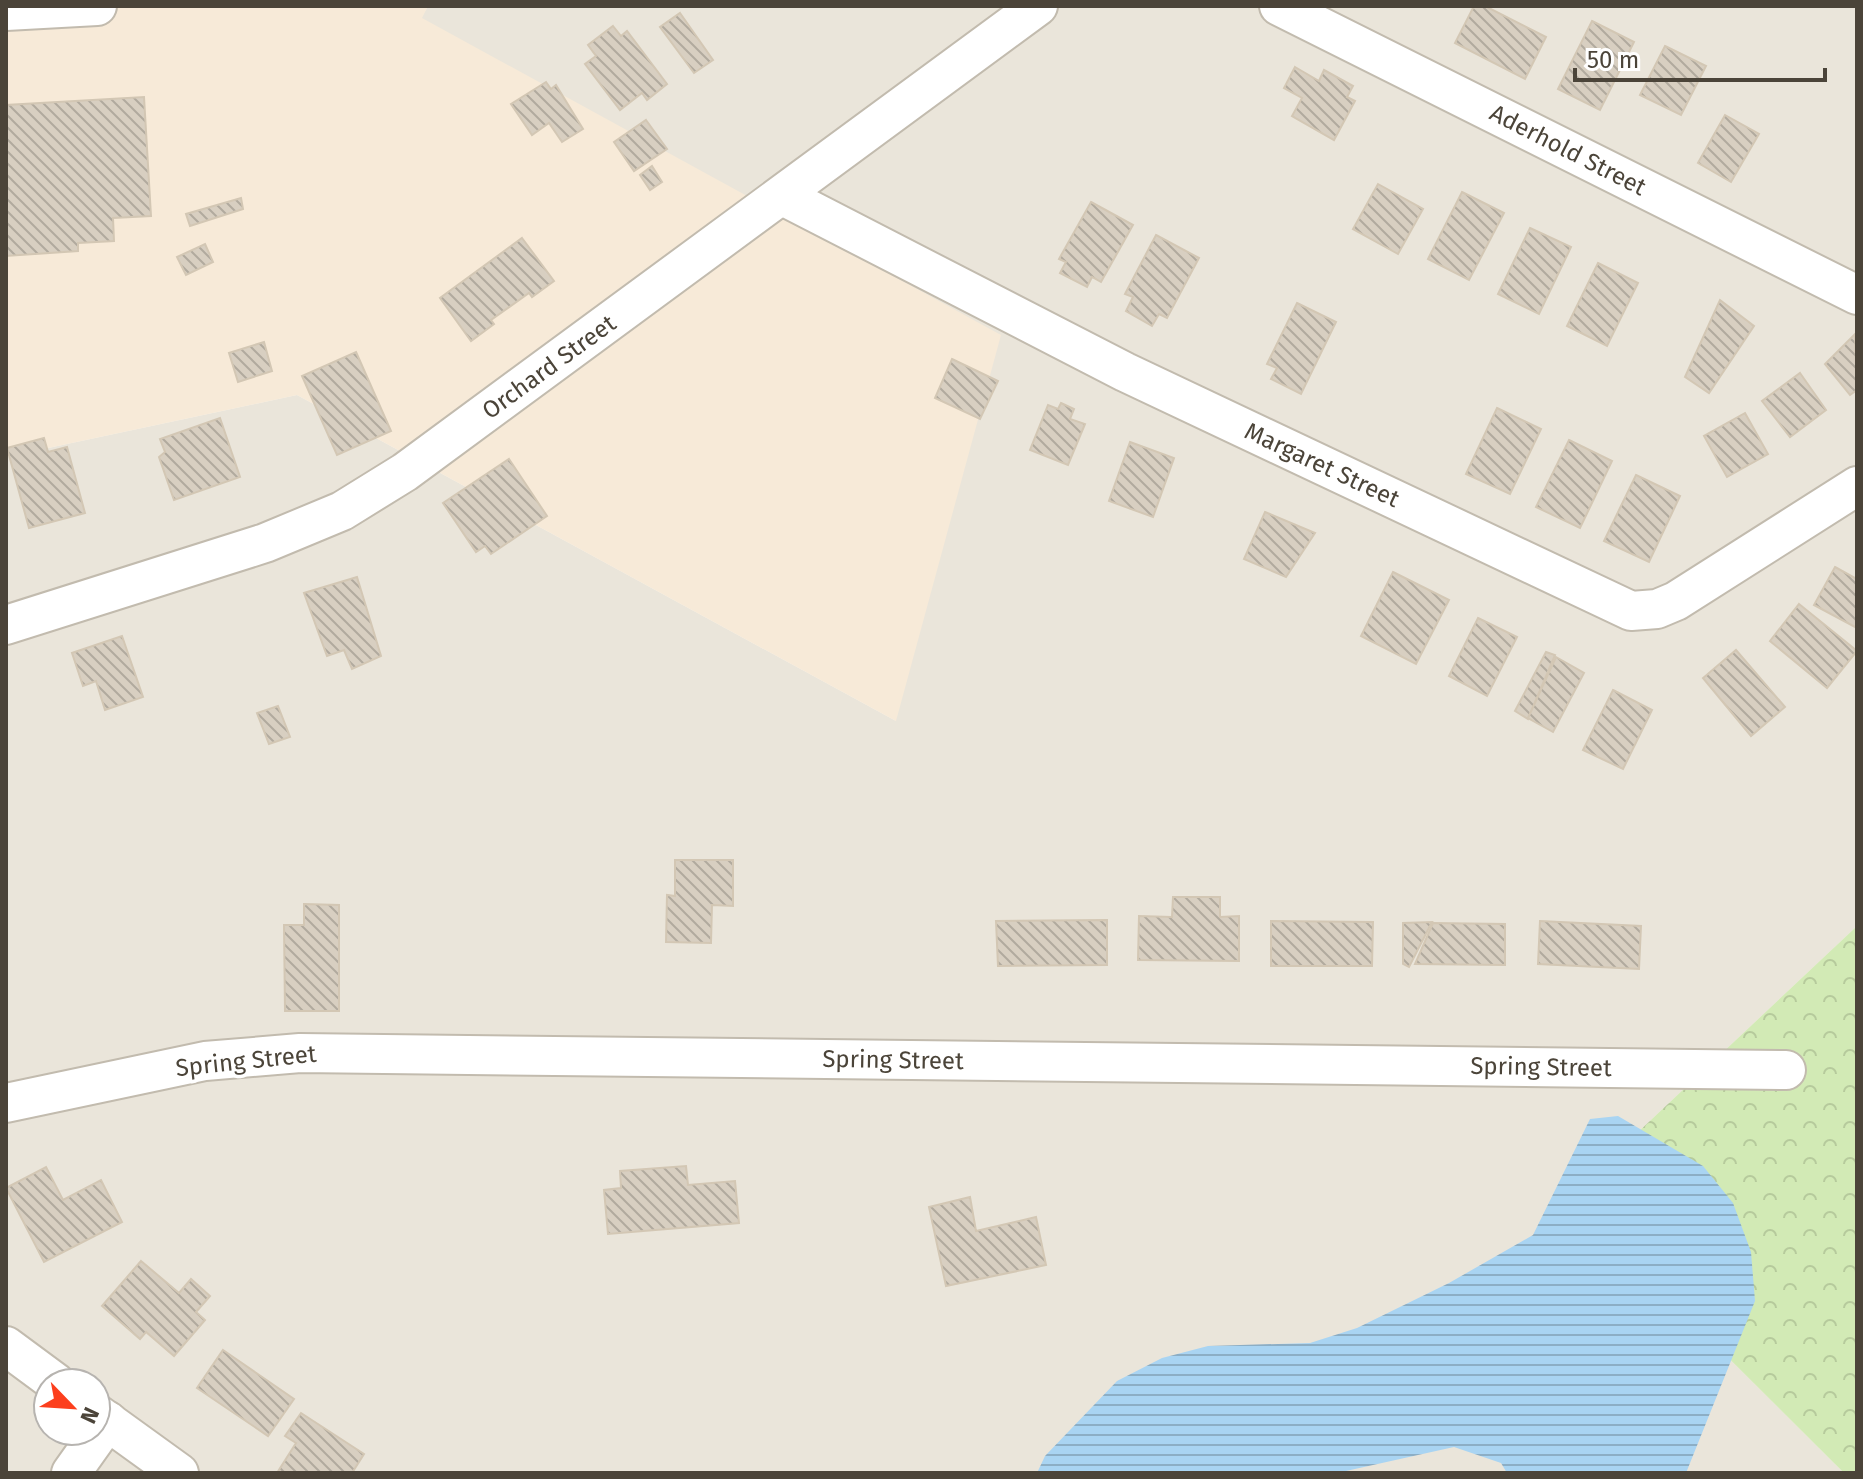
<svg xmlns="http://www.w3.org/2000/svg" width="1863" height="1479" viewBox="0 0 1863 1479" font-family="'Fira Sans',sans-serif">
	<defs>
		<pattern id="forest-crowns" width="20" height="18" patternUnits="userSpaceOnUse" patternTransform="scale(2)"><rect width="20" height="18" fill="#d2eab5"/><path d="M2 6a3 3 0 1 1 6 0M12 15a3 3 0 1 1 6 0" fill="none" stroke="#b6ca9c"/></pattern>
		<pattern id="water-rules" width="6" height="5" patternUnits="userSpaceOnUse" patternTransform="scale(2)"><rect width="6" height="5" fill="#a9d4f2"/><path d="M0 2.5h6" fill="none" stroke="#8caec5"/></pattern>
		<pattern id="building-back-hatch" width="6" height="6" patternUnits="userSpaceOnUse" patternTransform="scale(2)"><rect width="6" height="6" fill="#d8cfc1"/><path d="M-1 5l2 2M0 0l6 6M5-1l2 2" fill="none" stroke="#b1aa9e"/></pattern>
	</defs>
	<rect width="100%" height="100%" fill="#f6f3ec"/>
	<path fill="#eae5da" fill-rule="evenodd" d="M 428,6 L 1857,6 L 1857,926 L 1568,1198 L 1844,1473 L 6,1473 L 6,457 L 297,395 L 896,721 L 421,18 ZM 48,1383 L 96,1383 L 96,1431 L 48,1431 Z"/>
	<path fill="#f7ead8" d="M 6,6 L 428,6 L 422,18 L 1001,335 L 896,721 L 297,395 L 6,457 Z"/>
	<path fill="url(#forest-crowns)" d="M 1857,926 L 1857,1473 L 1844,1473 L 1568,1198 Z"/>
	<path fill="url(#water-rules)" d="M 1618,1116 L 1703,1166 L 1733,1203 L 1751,1252 L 1755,1301 L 1686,1473 L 1507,1473 L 1501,1463 L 1454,1447 L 1337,1473 L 1037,1473 L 1045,1456 L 1117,1381 L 1162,1358 L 1208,1346 L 1310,1343 L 1357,1328 L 1449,1283 L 1533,1235 L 1590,1119 Z"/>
	<g fill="url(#building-back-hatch)" stroke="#d3c7b4" stroke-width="2">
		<path d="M 1474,6 L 1485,6 L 1546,37 L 1525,79 L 1455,43 Z"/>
		<path d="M 680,13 L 713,60 L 694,73 L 660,27 Z"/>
		<path d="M 1592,21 L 1634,42 L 1600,110 L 1558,89 Z"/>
		<path d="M 613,26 L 621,36 L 627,31 L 667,84 L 647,100 L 642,93 L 620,110 L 585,64 L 596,56 L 588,45 Z"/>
		<path d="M 1665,46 L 1706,66 L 1681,115 L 1640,95 Z"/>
		<path d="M 1295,67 L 1319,81 L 1324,70 L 1353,86 L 1347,97 L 1355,101 L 1334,140 L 1292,116 L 1302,98 L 1284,88 Z"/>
		<path d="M 546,82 L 551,89 L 556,85 L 583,129 L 562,142 L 549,123 L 532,135 L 511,104 Z"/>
		<path d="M 144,97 L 151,216 L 113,218 L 114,241 L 78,243 L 78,251 L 6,256 L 6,105 Z"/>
		<path d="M 1725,115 L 1759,134 L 1731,182 L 1698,163 Z"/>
		<path d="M 646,120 L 667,149 L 634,171 L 614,142 Z"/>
		<path d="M 652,166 L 662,182 L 650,190 L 640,175 Z"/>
		<path d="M 1378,184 L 1423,209 L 1398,254 L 1353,229 Z"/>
		<path d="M 1462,192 L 1504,213 L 1469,280 L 1428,259 Z"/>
		<path d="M 241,198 L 243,209 L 190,226 L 186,214 Z"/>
		<path d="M 1091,202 L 1133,225 L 1101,282 L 1092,277 L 1087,287 L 1060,273 L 1066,262 L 1059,259 Z"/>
		<path d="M 1530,228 L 1571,247 L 1539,314 L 1498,294 Z"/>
		<path d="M 1156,235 L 1199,258 L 1167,318 L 1159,314 L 1152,326 L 1126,311 L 1133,297 L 1125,294 Z"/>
		<path d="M 522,238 L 554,281 L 532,297 L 529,293 L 491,320 L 494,324 L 471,341 L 440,298 Z"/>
		<path d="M 205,244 L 213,262 L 186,275 L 177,257 Z"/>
		<path d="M 1598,263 L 1638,283 L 1607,346 L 1567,326 Z"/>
		<path d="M 1720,300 L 1754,326 L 1709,393 L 1685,377 Z"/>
		<path d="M 1297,303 L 1336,322 L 1301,394 L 1271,379 L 1277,368 L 1267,364 Z"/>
		<path d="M 1855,334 L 1857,390 L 1850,395 L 1825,364 Z"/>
		<path d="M 264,342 L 272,371 L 238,382 L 229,353 Z"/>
		<path d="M 356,352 L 391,431 L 337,455 L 302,376 Z"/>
		<path d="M 952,359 L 998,381 L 980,419 L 935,398 Z"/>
		<path d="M 1800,373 L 1826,410 L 1790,437 L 1762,401 Z"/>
		<path d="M 1061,403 L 1074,409 L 1070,419 L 1085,424 L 1068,465 L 1030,450 L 1048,405 L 1058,409 Z"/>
		<path d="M 1497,408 L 1541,429 L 1510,494 L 1466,474 Z"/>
		<path d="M 1745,413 L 1768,454 L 1727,477 L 1704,436 Z"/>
		<path d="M 220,418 L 240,477 L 174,500 L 159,457 L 165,452 L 160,439 Z"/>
		<path d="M 44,438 L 48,452 L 67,447 L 85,513 L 29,528 L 7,448 Z"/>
		<path d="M 1569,440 L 1612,461 L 1580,528 L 1536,507 Z"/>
		<path d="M 1130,442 L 1174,458 L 1153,517 L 1109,501 Z"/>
		<path d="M 509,459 L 547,516 L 491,554 L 485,546 L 476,552 L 443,503 Z"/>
		<path d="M 1636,475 L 1680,496 L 1649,562 L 1604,541 Z"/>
		<path d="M 1265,512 L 1315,533 L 1286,577 L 1244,559 Z"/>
		<path d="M 1835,567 L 1857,579 L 1857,628 L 1814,605 Z"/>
		<path d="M 1393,572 L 1449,600 L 1416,664 L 1361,636 Z"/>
		<path d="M 357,577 L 381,656 L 352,669 L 344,650 L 327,656 L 304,593 Z"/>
		<path d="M 1799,604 L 1857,651 L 1827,688 L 1770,641 Z"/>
		<path d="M 1478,618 L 1517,637 L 1487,696 L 1449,676 Z"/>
		<path d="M 122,636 L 143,697 L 105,710 L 96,681 L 83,686 L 72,653 Z"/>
		<path d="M 1736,650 L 1785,707 L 1751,736 L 1703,678 Z"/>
		<path d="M 1546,652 L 1555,655 L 1528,719 L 1515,711 Z"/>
		<path d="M 1556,657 L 1584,673 L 1553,732 L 1528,718 Z"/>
		<path d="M 1613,690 L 1652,710 L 1623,769 L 1583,750 Z"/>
		<path d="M 278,706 L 290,737 L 269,744 L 257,713 Z"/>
		<path d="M 675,860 L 733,860 L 733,906 L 712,905 L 711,943 L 666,942 L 667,895 L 675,896 Z"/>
		<path d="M 1173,897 L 1220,897 L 1220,917 L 1239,916 L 1239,961 L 1138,960 L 1139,916 L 1172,917 Z"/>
		<path d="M 304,904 L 339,905 L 339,1011 L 285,1011 L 284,925 L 304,925 Z"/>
		<path d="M 1107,920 L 1107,965 L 998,966 L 996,921 Z"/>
		<path d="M 1271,921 L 1373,922 L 1372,966 L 1271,966 Z"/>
		<path d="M 1540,921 L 1641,926 L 1639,969 L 1538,964 Z"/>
		<path d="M 1432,922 L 1409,967 L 1403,964 L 1403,923 Z"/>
		<path d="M 1433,923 L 1505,924 L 1505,965 L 1415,964 Z"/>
		<path d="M 686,1166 L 688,1185 L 735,1181 L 739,1223 L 608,1234 L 604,1190 L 621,1188 L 620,1171 Z"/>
		<path d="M 46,1167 L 63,1200 L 101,1180 L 122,1222 L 44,1262 L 6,1188 Z"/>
		<path d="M 970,1197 L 976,1231 L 1036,1217 L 1046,1265 L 946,1286 L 929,1207 Z"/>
		<path d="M 141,1261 L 179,1293 L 191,1279 L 210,1296 L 196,1312 L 205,1320 L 174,1356 L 146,1332 L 140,1339 L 102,1306 Z"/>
		<path d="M 223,1350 L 294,1399 L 268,1436 L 197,1388 Z"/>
		<path d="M 301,1413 L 364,1454 L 352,1473 L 277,1473 L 296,1443 L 285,1436 Z"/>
	</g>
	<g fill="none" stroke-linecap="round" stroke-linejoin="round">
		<g stroke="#c2bbae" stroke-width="42">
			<g id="minor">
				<path d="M 1279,6 L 1857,295"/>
				<path d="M 6,11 L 97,6"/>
				<path d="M 783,196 L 1125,372 L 1631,611 L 1657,609 L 1676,601 L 1857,486"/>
				<path d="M 6,625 L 265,543 L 342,511 L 405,472 L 1038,6"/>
				<path d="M 6,1103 L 205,1061 L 300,1053 L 1786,1070"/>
				<path d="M 6,1346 L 56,1383"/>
				<path d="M 96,1413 L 179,1473"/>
				<path d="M 71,1473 L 108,1421"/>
			</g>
		</g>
		<use href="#minor" stroke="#fff" stroke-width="38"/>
	</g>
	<g text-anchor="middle" stroke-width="7" stroke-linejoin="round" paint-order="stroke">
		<g font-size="24" fill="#4b4439" stroke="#fff">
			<text transform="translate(1568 150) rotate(27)" y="8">Aderhold Street</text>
			<text transform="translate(549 367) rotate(-36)" y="8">Orchard Street</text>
			<text transform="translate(1322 465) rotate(25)" y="8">Margaret Street</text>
			<text transform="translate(893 1060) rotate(1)" y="8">Spring Street</text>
			<text transform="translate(246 1061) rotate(-6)" y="8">Spring Street</text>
			<text transform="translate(1541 1067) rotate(1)" y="8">Spring Street</text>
		</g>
	</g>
	<rect width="1863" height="1479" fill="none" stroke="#4b4439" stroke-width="16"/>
	<g transform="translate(72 1407) rotate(115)"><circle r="38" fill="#ffffff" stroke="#b7b4b0" stroke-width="2"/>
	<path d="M0-6L14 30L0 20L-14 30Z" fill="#fc3f1d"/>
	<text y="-12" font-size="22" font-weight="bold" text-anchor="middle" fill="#4b4439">N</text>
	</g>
	<path d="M1575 68v12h250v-12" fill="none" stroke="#4b4439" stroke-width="4"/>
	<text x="1587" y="68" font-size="24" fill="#4b4439" stroke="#ffffff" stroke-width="6" paint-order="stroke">50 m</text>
</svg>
